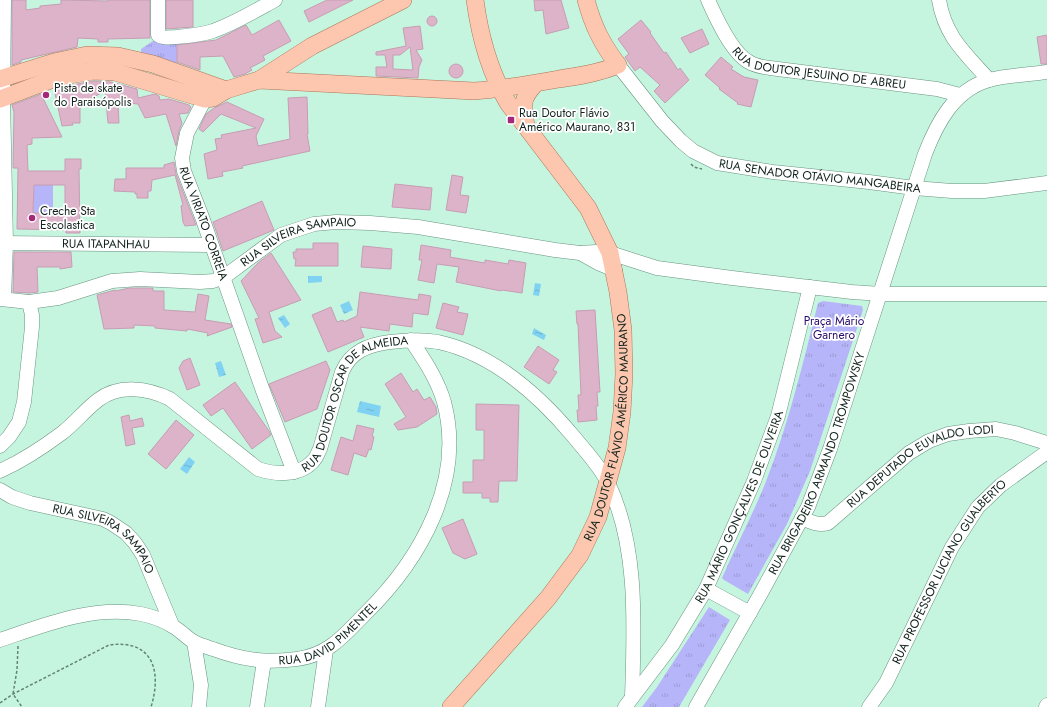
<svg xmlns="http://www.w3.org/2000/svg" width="1047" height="707" viewBox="0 0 1047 707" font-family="Jost,sans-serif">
	<defs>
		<pattern id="grass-tufts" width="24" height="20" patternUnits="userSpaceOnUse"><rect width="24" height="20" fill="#b7b5f9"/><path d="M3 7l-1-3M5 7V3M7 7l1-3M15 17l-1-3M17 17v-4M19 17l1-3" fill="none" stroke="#9c9bd5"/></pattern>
		<pattern id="water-ripples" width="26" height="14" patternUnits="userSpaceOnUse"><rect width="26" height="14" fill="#80d2f3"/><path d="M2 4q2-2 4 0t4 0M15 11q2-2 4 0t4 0" fill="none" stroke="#6eb4d0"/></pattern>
	</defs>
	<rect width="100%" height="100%" fill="#c6f5df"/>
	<g fill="url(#grass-tufts)">
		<path d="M 153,41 L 178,42 L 177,65 L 141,52 L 141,49 Z"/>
		<path d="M 823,301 L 862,306 L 863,310 L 810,471 L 787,524 L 748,594 L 724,580 L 722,578 C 736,546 752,516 765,484 C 788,425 803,364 818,303 Z"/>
		<path d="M 709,607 L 730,620 L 679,707 L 642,707 L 657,687 Z"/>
	</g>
	<path fill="#b7b5f9" d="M 34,185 L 53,185 L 53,213 L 33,213 Z"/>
	<g fill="url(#water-ripples)">
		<path d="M 308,276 L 322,276 L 322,282 L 308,283 Z"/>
		<path d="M 535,283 L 541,284 L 539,296 L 533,295 Z"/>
		<path d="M 349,301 L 353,310 L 344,314 L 340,305 Z"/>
		<path d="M 284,315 L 290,324 L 285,328 L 278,318 Z"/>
		<path d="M 534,328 L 546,335 L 544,340 L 532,334 Z"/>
		<path d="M 221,361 L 226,375 L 219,377 L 215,363 Z"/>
		<path d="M 360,401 L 381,406 L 379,417 L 357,412 Z"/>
		<path d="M 189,457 L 195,462 L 187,474 L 180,469 Z"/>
	</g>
	<g fill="#ddb3c9" stroke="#c69db3" fill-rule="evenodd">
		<path d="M 12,0 L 26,0 L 26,10 L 40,8 L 40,6 L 61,4 L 61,0 L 108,1 L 108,0 L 150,0 L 150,38 L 108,39 L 108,42 L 98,42 L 98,39 L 78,38 L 77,47 L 21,60 L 21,62 L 12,65 Z"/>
		<path d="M 166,0 L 193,0 L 193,27 L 166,29 Z"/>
		<path d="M 327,0 L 353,0 L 309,22 L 304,11 Z"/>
		<path d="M 534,0 L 561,0 L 569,28 L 546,34 L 543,10 L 535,11 Z"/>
		<circle cx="432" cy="21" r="5"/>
		<path d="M 279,20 L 291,41 L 263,56 L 265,60 L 250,68 L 252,70 L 245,74 L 234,77 L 223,56 L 200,57 L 200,70 L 177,62 L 177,45 L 216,40 L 246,25 L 252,35 Z"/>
		<path d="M 641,20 L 651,32 L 650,33 L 664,53 L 666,52 L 678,70 L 680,68 L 689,80 L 665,103 L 654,91 L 660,85 L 640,67 L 635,71 L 625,57 L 629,54 L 618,39 Z"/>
		<path d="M 420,26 L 423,49 L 416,50 L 422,60 L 419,67 L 418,78 L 376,76 L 376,67 L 387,67 L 385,55 L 376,55 L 376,52 L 406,46 L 403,28 ZM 410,47 L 413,70 L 393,69 L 393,55 L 400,55 Z"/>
		<path d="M 702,29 L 709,44 L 690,53 L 681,38 Z"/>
		<path d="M 1047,35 L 1047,64 L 1041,64 L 1037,37 Z"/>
		<path d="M 721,57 L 733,67 L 731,69 L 744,77 L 758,80 L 751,107 L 737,104 L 738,103 L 719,89 L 720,88 L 705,75 Z"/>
		<circle cx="456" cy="71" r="7"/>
		<path d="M 94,81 L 111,82 L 137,89 L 138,98 L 155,94 L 159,96 L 160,100 L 169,99 L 189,105 L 191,107 L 188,113 L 179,114 L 182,123 L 179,131 L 176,146 L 166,114 L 145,118 L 138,104 L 118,102 L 119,123 L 108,123 L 105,91 L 90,99 L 91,102 L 80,108 L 80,123 L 72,123 L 73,125 L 62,126 L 54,89 L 61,87 Z"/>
		<path d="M 41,94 L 62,137 L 32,138 L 32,144 L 27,145 L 28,171 L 65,171 L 65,159 L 81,159 L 81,169 L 79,169 L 80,233 L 66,233 L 66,230 L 17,229 L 18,168 L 13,168 L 14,112 L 12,105 ZM 34,185 L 65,185 L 65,213 L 33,213 Z"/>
		<path d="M 307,97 L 308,134 L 307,134 L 310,151 L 242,166 L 243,168 L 222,172 L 223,176 L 208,179 L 204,154 L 217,150 L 215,139 L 222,138 L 221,135 L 256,128 L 221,114 L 203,132 L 199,129 L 206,114 L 214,108 L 227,102 L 264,119 L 256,136 L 258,146 L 290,139 L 288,98 Z"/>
		<path d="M 174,162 L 176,174 L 196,225 L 185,226 L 183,222 L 181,206 L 183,205 L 175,175 L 152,180 L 151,191 L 148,191 L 148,198 L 137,198 L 137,194 L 135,194 L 135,192 L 114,191 L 115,179 L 126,179 L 126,168 L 164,168 L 164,165 Z"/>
		<path d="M 452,175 L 463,177 L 460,195 L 469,196 L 466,213 L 446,210 Z"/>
		<path d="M 395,184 L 432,188 L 430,210 L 392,207 Z"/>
		<path d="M 262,201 L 274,230 L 223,251 L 213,222 Z"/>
		<path d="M 313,243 L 338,243 L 338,266 L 295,266 L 296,259 L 294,259 L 293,252 L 296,252 L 296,249 L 313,249 Z"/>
		<path d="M 421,245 L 451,250 L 450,257 L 485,263 L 485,260 L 508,264 L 509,260 L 526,263 L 522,293 L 502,290 L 501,291 L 456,282 L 459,267 L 437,264 L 434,283 L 418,280 L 422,260 L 419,260 Z"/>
		<path d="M 363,246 L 392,249 L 391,269 L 361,267 Z"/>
		<path d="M 14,252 L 71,252 L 72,267 L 60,269 L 60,267 L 37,267 L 38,292 L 29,293 L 13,292 Z"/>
		<path d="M 271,253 L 301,300 L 269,312 L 275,331 L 282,337 L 263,343 L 255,319 L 259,318 L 241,281 L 258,263 Z"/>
		<path d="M 130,288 L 153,288 L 153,291 L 164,291 L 164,310 L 195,312 L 198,294 L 209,296 L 205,320 L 231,324 L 232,327 L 207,336 L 208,333 L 187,329 L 187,331 L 155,328 L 155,326 L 134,325 L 134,328 L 104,329 L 97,295 L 115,290 L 115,291 Z"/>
		<path d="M 360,292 L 418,300 L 419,294 L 431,296 L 428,315 L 413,313 L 412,327 L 390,324 L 389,331 L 360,327 L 364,337 L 328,352 L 312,315 L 331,307 L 337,322 L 343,320 L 344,322 L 357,316 Z"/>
		<path d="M 443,303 L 459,307 L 457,312 L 468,314 L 463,335 L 436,328 Z"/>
		<path d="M 595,310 L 600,392 L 597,392 L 598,406 L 596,406 L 597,420 L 578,422 L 577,410 L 579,410 L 578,395 L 581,395 L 578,324 L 577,324 L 576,311 Z"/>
		<path d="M 538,346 L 559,360 L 553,370 L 557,372 L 549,384 L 524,367 Z"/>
		<path d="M 190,358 L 200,385 L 187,390 L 179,368 L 183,361 Z"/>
		<path d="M 326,361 L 330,370 L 317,409 L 285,422 L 269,384 Z"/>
		<path d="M 401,373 L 413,392 L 417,389 L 424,400 L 430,397 L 436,407 L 437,414 L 417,427 L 398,430 L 394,424 L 406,417 L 385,384 Z"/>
		<path d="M 235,382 L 269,431 L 271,435 L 252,449 L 223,408 L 211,416 L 203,405 Z"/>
		<path d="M 476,404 L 519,405 L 517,481 L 499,481 L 498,502 L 490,502 L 490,498 L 482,498 L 482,493 L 463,493 L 463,482 L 473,482 L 473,460 L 484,460 L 484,430 L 476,430 Z"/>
		<path d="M 129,415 L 130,421 L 142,418 L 144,426 L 132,428 L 135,444 L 126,446 L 121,417 Z"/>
		<path d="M 176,420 L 194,435 L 166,469 L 148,454 Z"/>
		<path d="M 357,425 L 374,429 L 372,436 L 374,437 L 371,450 L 369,449 L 366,457 L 354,453 L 348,475 L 331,470 L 341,437 L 353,441 Z"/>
		<path d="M 463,519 L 477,554 L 465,559 L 453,553 L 442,528 Z"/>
	</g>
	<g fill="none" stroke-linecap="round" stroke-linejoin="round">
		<g stroke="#689480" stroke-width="15">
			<g id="minor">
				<path d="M 4,0 L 3,98 L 6,243 L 4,299"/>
				<path d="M 158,0 L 158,35 C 163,39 170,37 176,37 C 189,36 201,35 213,31 C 235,23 255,11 275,0"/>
				<path id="s1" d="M 708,0 C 716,18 732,53 749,62 C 755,66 763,67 770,68 L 937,89 L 960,95"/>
				<path d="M 939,0 C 945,37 966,54 989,80"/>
				<path id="s2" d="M 618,65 L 662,121 L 681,141 L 693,151 L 717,163 L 773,172 L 869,182 L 914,188 L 952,191 L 984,191 L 1047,183"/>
				<path id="s3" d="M 205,99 L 187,133 L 182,158 L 184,171 L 202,217 L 263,391 L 294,472"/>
				<path id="s4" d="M 0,243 L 211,245"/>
				<path d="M 580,253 L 598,263 L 615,270"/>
				<path id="s5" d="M 0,299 L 29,302 L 58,298 L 112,281 L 140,279 L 200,282 L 213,281 L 224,277 L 281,235 L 314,224 L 336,222 L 370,223 L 418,227 L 555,250 L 580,253 L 596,252 L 610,253 L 657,268 L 732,278 L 852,292 L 881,294 L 1047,294"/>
				<path d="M 0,446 L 9,437 L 19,422 L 24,402 L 32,327 L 32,315 L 29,302"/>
				<path id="s6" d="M 0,471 C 22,461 42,448 62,433 C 75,423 85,410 98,400 C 119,384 148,388 170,399 L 258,469 C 276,475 301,476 314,460 C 317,457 318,452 320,449 L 342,372 C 351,351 368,345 390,342 C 406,340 422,339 438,342 C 494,354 539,395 574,437 C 586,452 600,466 608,483 C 639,547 634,629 632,698"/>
				<path id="s7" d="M 0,490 L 12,497 L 30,503 L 103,519 L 111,523 L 126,533 L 135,543 L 143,555 L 172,625"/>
				<path id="s8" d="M 802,518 C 811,522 818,526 828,523 L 909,453 L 929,441 L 948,434 L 969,431 L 996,429 L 1015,433 L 1047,443"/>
				<path d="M 706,589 L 750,613"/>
				<path id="s9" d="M 0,640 C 44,625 93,605 141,614 C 151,616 165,621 174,627 C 181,631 187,638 194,642 C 200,645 207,647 213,649 C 243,660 265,663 297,659 C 329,655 344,635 365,614 C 421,559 465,481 444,402 C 437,378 424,360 411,340"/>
				<path d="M 194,642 L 201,685 L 199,707"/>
				<path d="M 257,707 L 264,661"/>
				<path d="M 318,707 L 326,650"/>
				<path id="s10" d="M 625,707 L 672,645 L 706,589 L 754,481 L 778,416 L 810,287"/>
				<path id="s11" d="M 696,707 L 760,595 L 808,507 L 830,449 L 925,154 C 937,123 954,90 989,80 C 1008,75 1028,75 1047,72"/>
				<path id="s12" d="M 869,707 L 886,683 L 952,547 L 978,507 L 1001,485 L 1047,452"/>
				<path d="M 1046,707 L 1047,705"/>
			</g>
		</g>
		<g stroke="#aa7658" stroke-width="18">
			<g id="major">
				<path d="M 0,79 L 54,62 L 87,55 L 118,56 L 153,64 L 226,90"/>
				<path d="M 259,80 L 312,46 L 403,0"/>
				<path d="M 0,99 L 58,77 L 93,71 L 115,72 L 205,99 L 213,98 L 226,90 L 259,80 L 474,91 C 503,89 531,84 559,79 C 579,76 599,73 618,65 C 602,44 593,26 586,0"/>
				<path d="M 526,125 C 522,106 521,99 535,84"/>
				<path id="s13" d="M 451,707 L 548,598 L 580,555 L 598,517 L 617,448 L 622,412 L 624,374 L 623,330 L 618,292 L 610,253 L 588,208 L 508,103 C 489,71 480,37 475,0"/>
			</g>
		</g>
		<g stroke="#638375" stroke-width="1.5" stroke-dasharray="3 2" stroke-linecap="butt">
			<path d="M 691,164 L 694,167 L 702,169"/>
			<path d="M 18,646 L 17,670 L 13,694 L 22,707"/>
			<path d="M 0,703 L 13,694 L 109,645 C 153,639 162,671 151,707"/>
		</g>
		<use href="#minor" stroke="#fff" stroke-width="14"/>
		<use href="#major" stroke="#fdc7af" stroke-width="17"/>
	</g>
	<g fill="#a52779" stroke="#fff" stroke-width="1.5">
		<circle cx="46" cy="95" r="4"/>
		<rect x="507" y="116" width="8" height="8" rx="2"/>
		<circle cx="32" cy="218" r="4"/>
	</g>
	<g text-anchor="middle" stroke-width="3.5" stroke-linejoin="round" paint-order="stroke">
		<g font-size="12" fill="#11231c" stroke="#fff">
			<text dy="4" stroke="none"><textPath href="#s1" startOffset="145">RUA DOUTOR JESUINO DE ABREU</textPath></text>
			<text dy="4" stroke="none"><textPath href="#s2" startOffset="245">RUA SENADOR OTÁVIO MANGABEIRA</textPath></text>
			<text dy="4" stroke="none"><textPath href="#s3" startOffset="133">RUA VIRIATO CORREIA</textPath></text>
			<text dy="4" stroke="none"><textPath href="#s4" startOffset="106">RUA ITAPANHAU</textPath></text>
			<text dy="4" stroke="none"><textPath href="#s5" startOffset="313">RUA SILVEIRA SAMPAIO</textPath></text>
			<text dy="4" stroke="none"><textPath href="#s6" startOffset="448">RUA DOUTOR OSCAR DE ALMEIDA</textPath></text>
			<text dy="4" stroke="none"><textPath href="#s13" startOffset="332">RUA DOUTOR FLÁVIO AMÉRICO MAURANO</textPath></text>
			<text dy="4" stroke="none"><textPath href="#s11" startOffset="273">RUA BRIGADEIRO ARMANDO TROMPOWSKY</textPath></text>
			<text dy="4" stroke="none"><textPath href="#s8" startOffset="139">RUA DEPUTADO EUVALDO LODI</textPath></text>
			<text dy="4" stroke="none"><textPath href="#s10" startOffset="232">RUA MÁRIO GONÇALVES DE OLIVEIRA</textPath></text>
			<text dy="4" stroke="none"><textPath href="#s7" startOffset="119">RUA SILVEIRA SAMPAIO</textPath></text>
			<text dy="4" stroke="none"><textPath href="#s12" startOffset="158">RUA PROFESSOR LUCIANO GUALBERTO</textPath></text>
			<text dy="4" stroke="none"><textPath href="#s9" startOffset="351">RUA DAVID PIMENTEL</textPath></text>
		</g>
		<g font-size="12" fill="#11231c" stroke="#fff" text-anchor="start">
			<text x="54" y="92">Pista de skate<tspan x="54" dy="14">do Paraisópolis</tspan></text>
			<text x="519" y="117">Rua Doutor Flávio<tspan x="519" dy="14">Américo Maurano, 831</tspan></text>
			<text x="40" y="215">Creche Sta<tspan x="40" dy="14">Escolastica</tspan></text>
		</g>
		<g font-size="12" fill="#290d6d" stroke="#fff">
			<text x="834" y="325">Praça Mário<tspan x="834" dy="14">Garnero</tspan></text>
		</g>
	</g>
</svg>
